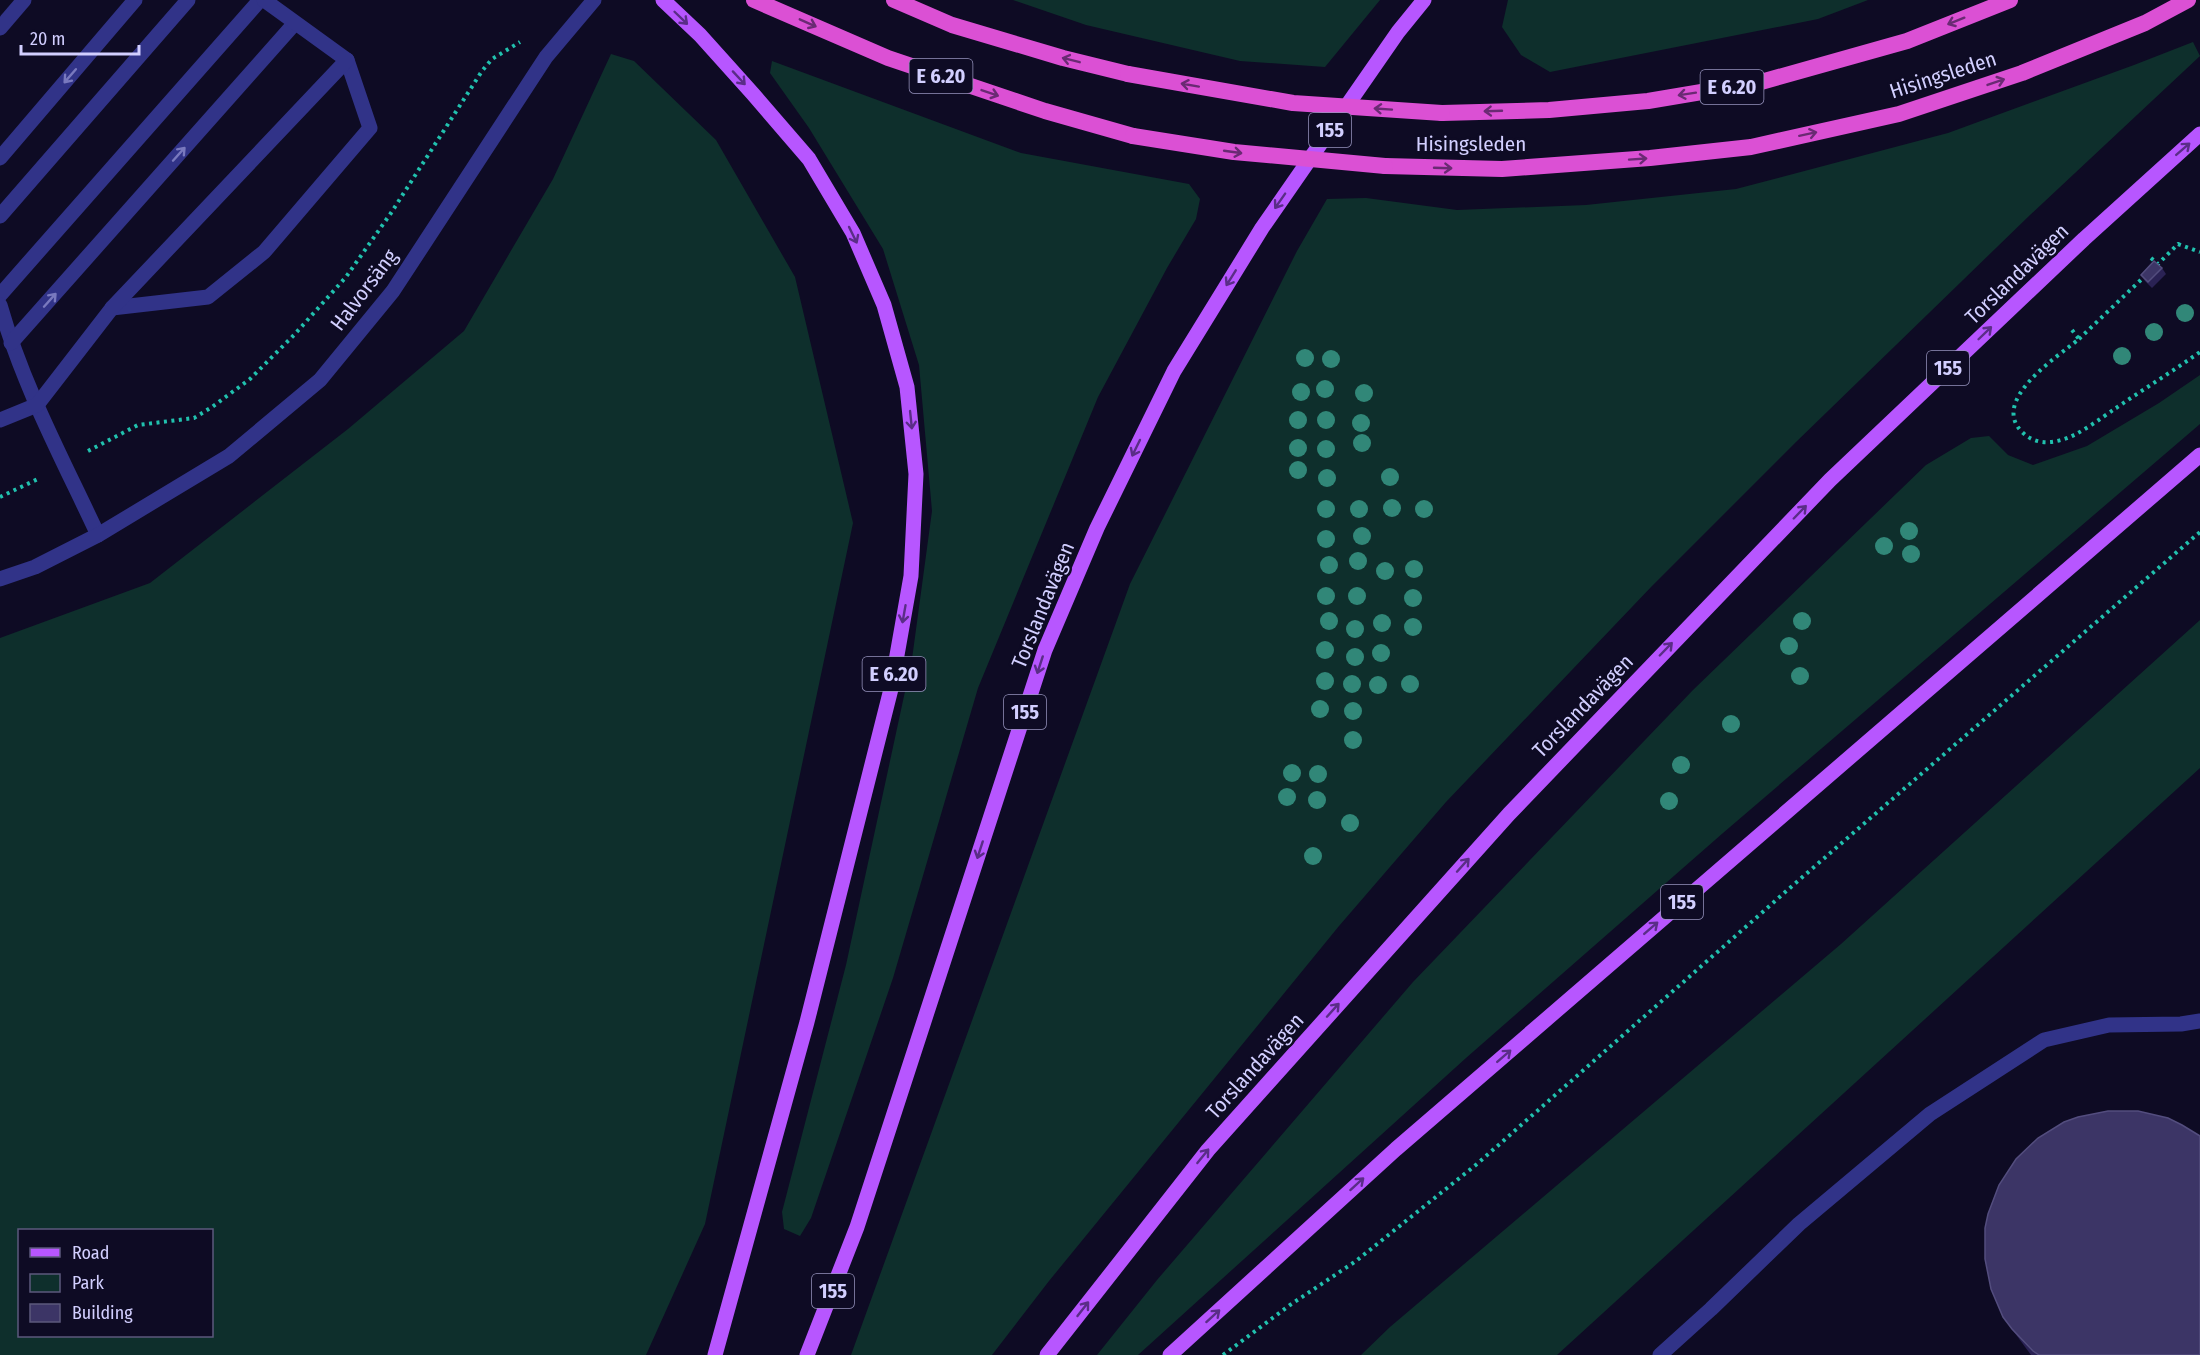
<svg xmlns="http://www.w3.org/2000/svg" width="2200" height="1355" viewBox="0 0 2200 1355" font-family="'Fira Sans Condensed',sans-serif">
	<rect width="100%" height="100%" fill="#0e0b24"/>
	<g fill="#0e2f2c" fill-rule="evenodd">
		<path d="M 1013,0 L 1380,0 L 1325,67 L 1240,61 L 1086,25 Z"/>
		<path d="M 1508,0 L 1868,0 L 1818,19 L 1550,72 L 1521,55 L 1502,27 Z"/>
		<path d="M 2193,42 L 2200,56 L 2030,215 L 1795,443 L 1652,586 L 1446,802 L 1339,926 L 1049,1281 L 992,1355 L 851,1355 L 1130,584 L 1297,251 L 1327,199 L 1366,198 L 1457,210 L 1586,205 L 1736,189 L 1948,133 L 2134,65 Z"/>
		<path d="M 611,54 L 634,61 L 716,140 L 795,277 L 853,523 L 705,1224 L 646,1355 L 0,1355 L 0,638 L 150,583 L 348,429 L 464,331 L 553,179 ZM 20,1230 L 212,1230 L 212,1336 L 20,1336 Z"/>
		<path d="M 772,61 L 1021,153 L 1189,184 L 1200,199 L 1196,219 L 1167,268 L 1098,397 L 978,688 L 893,978 L 811,1218 L 800,1236 L 784,1229 L 782,1212 L 846,965 L 912,659 L 932,511 L 919,365 L 883,249 L 809,128 L 770,73 Z"/>
		<path d="M 2200,375 L 2200,424 L 1723,833 L 1466,1058 L 1138,1355 L 1097,1355 L 1157,1280 L 1413,982 L 1693,690 L 1926,465 L 1971,438 L 1989,436 L 2008,455 L 2033,465 L 2087,446 L 2159,403 Z"/>
		<path d="M 2200,620 L 2200,768 L 1557,1355 L 1361,1355 L 1390,1327 L 1841,944 Z"/>
	</g>
	<g fill="none" stroke-linecap="round" stroke-linejoin="round">
		<g stroke="#21c1ae" stroke-width="4" stroke-dasharray="3 4.5" stroke-linecap="butt">
			<path d="M 2151,258 L 2158,264 L 2178,244 L 2200,252"/>
			<path d="M 2072,330 L 2079,339 C 2057,357 1990,400 2022,432 C 2033,443 2047,444 2061,440 C 2078,436 2101,418 2116,408 C 2144,389 2173,371 2200,352"/>
			<path d="M 2079,339 L 2146,275"/>
			<path d="M 88,451 L 138,425 L 194,418 L 212,407 L 250,379 L 294,335 L 346,277 L 391,213 L 482,71 L 492,59 L 520,42"/>
			<path d="M 0,497 L 40,478"/>
			<path d="M 1223,1355 L 1290,1305 L 1356,1261 L 1477,1164 L 1791,887 L 2200,532"/>
		</g>
		<g stroke="#313388" stroke-width="15">
			<path d="M 0,28 L 24,0"/>
			<path d="M 0,158 L 135,0"/>
			<path d="M 0,216 L 188,0"/>
			<path d="M 0,295 L 260,0"/>
			<path d="M 0,305 C 23,386 63,460 98,535"/>
			<path d="M 112,308 L 208,297 L 264,252 L 370,128 L 347,60"/>
			<path d="M 11,343 L 295,23"/>
			<path d="M 0,420 L 37,405 L 112,308 L 347,60 L 264,0"/>
			<path d="M 1660,1355 L 1711,1309 L 1799,1224 L 1930,1114 L 2044,1040 L 2109,1025 L 2181,1024 L 2200,1021"/>
		</g>
		<path stroke="#313388" stroke-width="15" d="M 0,579 L 35,567 L 98,535 L 229,456 L 320,380 L 393,291 L 546,57 L 594,0"/>
		<g stroke="#b756ff" stroke-width="15">
			<path d="M 663,0 L 700,35 L 753,94 L 809,159 L 853,233 L 884,305 L 907,387 L 916,474 L 911,576 L 891,689 L 807,1022 L 715,1355"/>
			<path d="M 807,1355 L 857,1227 L 1045,650 L 1097,528 L 1174,371 L 1262,228 L 1398,32 L 1424,0"/>
			<path d="M 1047,1355 L 1208,1150 L 1509,814 L 1830,480 L 2084,239 L 2200,134"/>
			<path d="M 1170,1355 L 1396,1149 L 2200,455"/>
		</g>
		<g stroke="#db50d4" stroke-width="16">
			<path d="M 754,0 L 888,58 L 1045,111 L 1133,136"/>
			<path d="M 894,0 L 952,25 L 1063,58 L 1128,74"/>
			<path d="M 1442,113 L 1549,110 L 1648,101 L 1761,82 L 1907,41 L 2010,0"/>
			<path d="M 1385,166 L 1502,169 L 1650,158 L 1751,147 L 1899,114 L 2022,73 L 2145,23 L 2188,0"/>
		</g>
		<g stroke="#db50d4" stroke-width="16">
			<path d="M 1128,74 L 1293,103 L 1442,113"/>
			<path d="M 1133,136 L 1234,152 L 1385,166"/>
		</g>
	</g>
	<g fill="#318778">
		<circle cx="2185" cy="313" r="9"/>
		<circle cx="2154" cy="332" r="9"/>
		<circle cx="2122" cy="356" r="9"/>
		<circle cx="1305" cy="358" r="9"/>
		<circle cx="1331" cy="359" r="9"/>
		<circle cx="1325" cy="389" r="9"/>
		<circle cx="1301" cy="392" r="9"/>
		<circle cx="1364" cy="393" r="9"/>
		<circle cx="1298" cy="420" r="9"/>
		<circle cx="1326" cy="420" r="9"/>
		<circle cx="1361" cy="423" r="9"/>
		<circle cx="1362" cy="443" r="9"/>
		<circle cx="1298" cy="448" r="9"/>
		<circle cx="1326" cy="449" r="9"/>
		<circle cx="1298" cy="470" r="9"/>
		<circle cx="1390" cy="477" r="9"/>
		<circle cx="1327" cy="478" r="9"/>
		<circle cx="1392" cy="508" r="9"/>
		<circle cx="1326" cy="509" r="9"/>
		<circle cx="1359" cy="509" r="9"/>
		<circle cx="1424" cy="509" r="9"/>
		<circle cx="1909" cy="531" r="9"/>
		<circle cx="1362" cy="536" r="9"/>
		<circle cx="1326" cy="539" r="9"/>
		<circle cx="1884" cy="546" r="9"/>
		<circle cx="1911" cy="554" r="9"/>
		<circle cx="1358" cy="561" r="9"/>
		<circle cx="1329" cy="565" r="9"/>
		<circle cx="1414" cy="569" r="9"/>
		<circle cx="1385" cy="571" r="9"/>
		<circle cx="1326" cy="596" r="9"/>
		<circle cx="1357" cy="596" r="9"/>
		<circle cx="1413" cy="598" r="9"/>
		<circle cx="1329" cy="621" r="9"/>
		<circle cx="1802" cy="621" r="9"/>
		<circle cx="1382" cy="623" r="9"/>
		<circle cx="1413" cy="627" r="9"/>
		<circle cx="1355" cy="629" r="9"/>
		<circle cx="1789" cy="646" r="9"/>
		<circle cx="1325" cy="650" r="9"/>
		<circle cx="1381" cy="653" r="9"/>
		<circle cx="1355" cy="657" r="9"/>
		<circle cx="1800" cy="676" r="9"/>
		<circle cx="1325" cy="681" r="9"/>
		<circle cx="1352" cy="684" r="9"/>
		<circle cx="1410" cy="684" r="9"/>
		<circle cx="1378" cy="685" r="9"/>
		<circle cx="1320" cy="709" r="9"/>
		<circle cx="1353" cy="711" r="9"/>
		<circle cx="1731" cy="724" r="9"/>
		<circle cx="1353" cy="740" r="9"/>
		<circle cx="1681" cy="765" r="9"/>
		<circle cx="1292" cy="773" r="9"/>
		<circle cx="1318" cy="774" r="9"/>
		<circle cx="1287" cy="797" r="9"/>
		<circle cx="1317" cy="800" r="9"/>
		<circle cx="1669" cy="801" r="9"/>
		<circle cx="1350" cy="823" r="9"/>
		<circle cx="1313" cy="856" r="9"/>
	</g>
	<g fill="#2a2254">
		<path d="M 2162,268 L 2166,274 L 2152,288 L 2145,281 L 2141,275 Z"/>
		<path d="M 2003,1317 L 2200,1355 L 2031,1355 Z"/>
	</g>
	<g fill="#3c3566" stroke="#534d7e" stroke-width="1.5">
		<path d="M 2154,261 L 2162,268 L 2148,282 L 2141,275 Z"/>
		<path d="M 2108,1111 L 2138,1111 L 2168,1118 L 2182,1125 L 2200,1136 L 2200,1355 L 2039,1355 L 2033,1351 L 2012,1329 L 2003,1317 L 1991,1289 L 1985,1259 L 1985,1228 L 1988,1214 L 1999,1185 L 2016,1159 L 2038,1138 L 2064,1122 L 2078,1117 Z"/>
	</g>
	<defs><path id="oneway-shaft" d="M-6 0H5M1.5-3L5.5 0L1.5 3" fill="none" stroke-width="1.6" stroke-linecap="round" stroke-linejoin="round" transform="scale(1.5)"/></defs>
	<g stroke="#5a2d87">
		<use href="#oneway-shaft" transform="translate(681 18) rotate(44)"/>
		<use href="#oneway-shaft" transform="translate(739 78) rotate(47)"/>
		<use href="#oneway-shaft" transform="translate(2183 149) rotate(-41)"/>
		<use href="#oneway-shaft" transform="translate(1280 201) rotate(125)"/>
		<use href="#oneway-shaft" transform="translate(853 235) rotate(64)"/>
		<use href="#oneway-shaft" transform="translate(1231 278) rotate(122)"/>
		<use href="#oneway-shaft" transform="translate(1985 333) rotate(-44)"/>
		<use href="#oneway-shaft" transform="translate(911 420) rotate(84)"/>
		<use href="#oneway-shaft" transform="translate(1136 448) rotate(116)"/>
		<use href="#oneway-shaft" transform="translate(1800 512) rotate(-46)"/>
		<use href="#oneway-shaft" transform="translate(904 614) rotate(100)"/>
		<use href="#oneway-shaft" transform="translate(1666 649) rotate(-46)"/>
		<use href="#oneway-shaft" transform="translate(1040 665) rotate(108)"/>
		<use href="#oneway-shaft" transform="translate(980 850) rotate(108)"/>
		<use href="#oneway-shaft" transform="translate(1463 865) rotate(-48)"/>
		<use href="#oneway-shaft" transform="translate(1651 928) rotate(-41)"/>
		<use href="#oneway-shaft" transform="translate(1333 1010) rotate(-48)"/>
		<use href="#oneway-shaft" transform="translate(1504 1056) rotate(-41)"/>
		<use href="#oneway-shaft" transform="translate(1203 1156) rotate(-51)"/>
		<use href="#oneway-shaft" transform="translate(1357 1184) rotate(-42)"/>
		<use href="#oneway-shaft" transform="translate(1083 1309) rotate(-52)"/>
		<use href="#oneway-shaft" transform="translate(1213 1316) rotate(-42)"/>
	</g>
	<g stroke="#6a2a73">
		<use href="#oneway-shaft" transform="translate(1956 21) rotate(158)"/>
		<use href="#oneway-shaft" transform="translate(808 23) rotate(24)"/>
		<use href="#oneway-shaft" transform="translate(1071 60) rotate(-166)"/>
		<use href="#oneway-shaft" transform="translate(1996 82) rotate(-19)"/>
		<use href="#oneway-shaft" transform="translate(1190 85) rotate(-170)"/>
		<use href="#oneway-shaft" transform="translate(990 93) rotate(19)"/>
		<use href="#oneway-shaft" transform="translate(1687 94) rotate(171)"/>
		<use href="#oneway-shaft" transform="translate(1383 109) rotate(-176)"/>
		<use href="#oneway-shaft" transform="translate(1493 111) rotate(178)"/>
		<use href="#oneway-shaft" transform="translate(1808 134) rotate(-12)"/>
		<use href="#oneway-shaft" transform="translate(1233 152) rotate(8)"/>
		<use href="#oneway-shaft" transform="translate(1638 159) rotate(-4)"/>
		<use href="#oneway-shaft" transform="translate(1443 168) rotate(2)"/>
	</g>
	<g stroke="#7979be">
		<use href="#oneway-shaft" transform="translate(70 76) rotate(131)"/>
		<use href="#oneway-shaft" transform="translate(179 154) rotate(-48)"/>
		<use href="#oneway-shaft" transform="translate(50 300) rotate(-48)"/>
	</g>
	<g text-anchor="middle" stroke-width="5" stroke-linejoin="round" paint-order="stroke">
		<g fill="#0e0b24" stroke="#9794bd" stroke-width="1.5">
			<rect x="909.5" y="59" width="63" height="34" rx="4.5"/>
			<rect x="1700.5" y="70" width="63" height="34" rx="4.5"/>
			<rect x="1309" y="113" width="42" height="34" rx="4.5"/>
			<rect x="1927" y="351" width="42" height="34" rx="4.5"/>
			<rect x="862.5" y="657" width="63" height="34" rx="4.5"/>
			<rect x="1004" y="695" width="42" height="34" rx="4.5"/>
			<rect x="1661" y="885" width="42" height="34" rx="4.5"/>
			<rect x="812" y="1274" width="42" height="34" rx="4.5"/>
		</g>
		<g font-size="20" font-weight="bold" fill="#d2cfff">
			<text x="941" y="83">E 6.20</text>
			<text x="1732" y="94">E 6.20</text>
			<text x="1330" y="137">155</text>
			<text x="1948" y="375">155</text>
			<text x="894" y="681">E 6.20</text>
			<text x="1025" y="719">155</text>
			<text x="1682" y="909">155</text>
			<text x="833" y="1298">155</text>
		</g>
		<g font-size="21" fill="#d2cfff" stroke="#0e0b24">
			<text transform="translate(1943 75) rotate(-18)" y="7">Hisingsleden</text>
			<text x="1471" y="151">Hisingsleden</text>
			<text transform="translate(2017 274) rotate(-44)" y="7">Torslandavägen</text>
			<text transform="translate(364 290) rotate(-53)" y="7">Halvorsäng</text>
			<text transform="translate(1043 605) rotate(-68)" y="7">Torslandavägen</text>
			<text transform="translate(1583 706) rotate(-46)" y="7">Torslandavägen</text>
			<text transform="translate(1255 1066) rotate(-48)" y="7">Torslandavägen</text>
		</g>
	</g>
	<rect x="18" y="1229" width="195" height="108" fill="#0e0b24" stroke="#5c597c" stroke-width="1.5"/>
	<rect x="30" y="1248" width="30" height="9" fill="#b756ff" stroke="#5c597c" stroke-width="1.5"/>
	<text x="72" y="1259" font-size="18" fill="#d2cfff">Road</text>
	<rect x="30" y="1274" width="30" height="18" fill="#0e2f2c" stroke="#5c597c" stroke-width="1.5"/>
	<text x="72" y="1289" font-size="18" fill="#d2cfff">Park</text>
	<rect x="30" y="1304" width="30" height="18" fill="#3c3566" stroke="#5c597c" stroke-width="1.5"/>
	<text x="72" y="1319" font-size="18" fill="#d2cfff">Building</text>
	<path d="M21 45v9h118v-9" fill="none" stroke="#d2cfff" stroke-width="3"/>
	<text x="30" y="45" font-size="18" fill="#d2cfff" stroke="#0e0b24" stroke-width="4.5" paint-order="stroke">20 m</text>
</svg>
